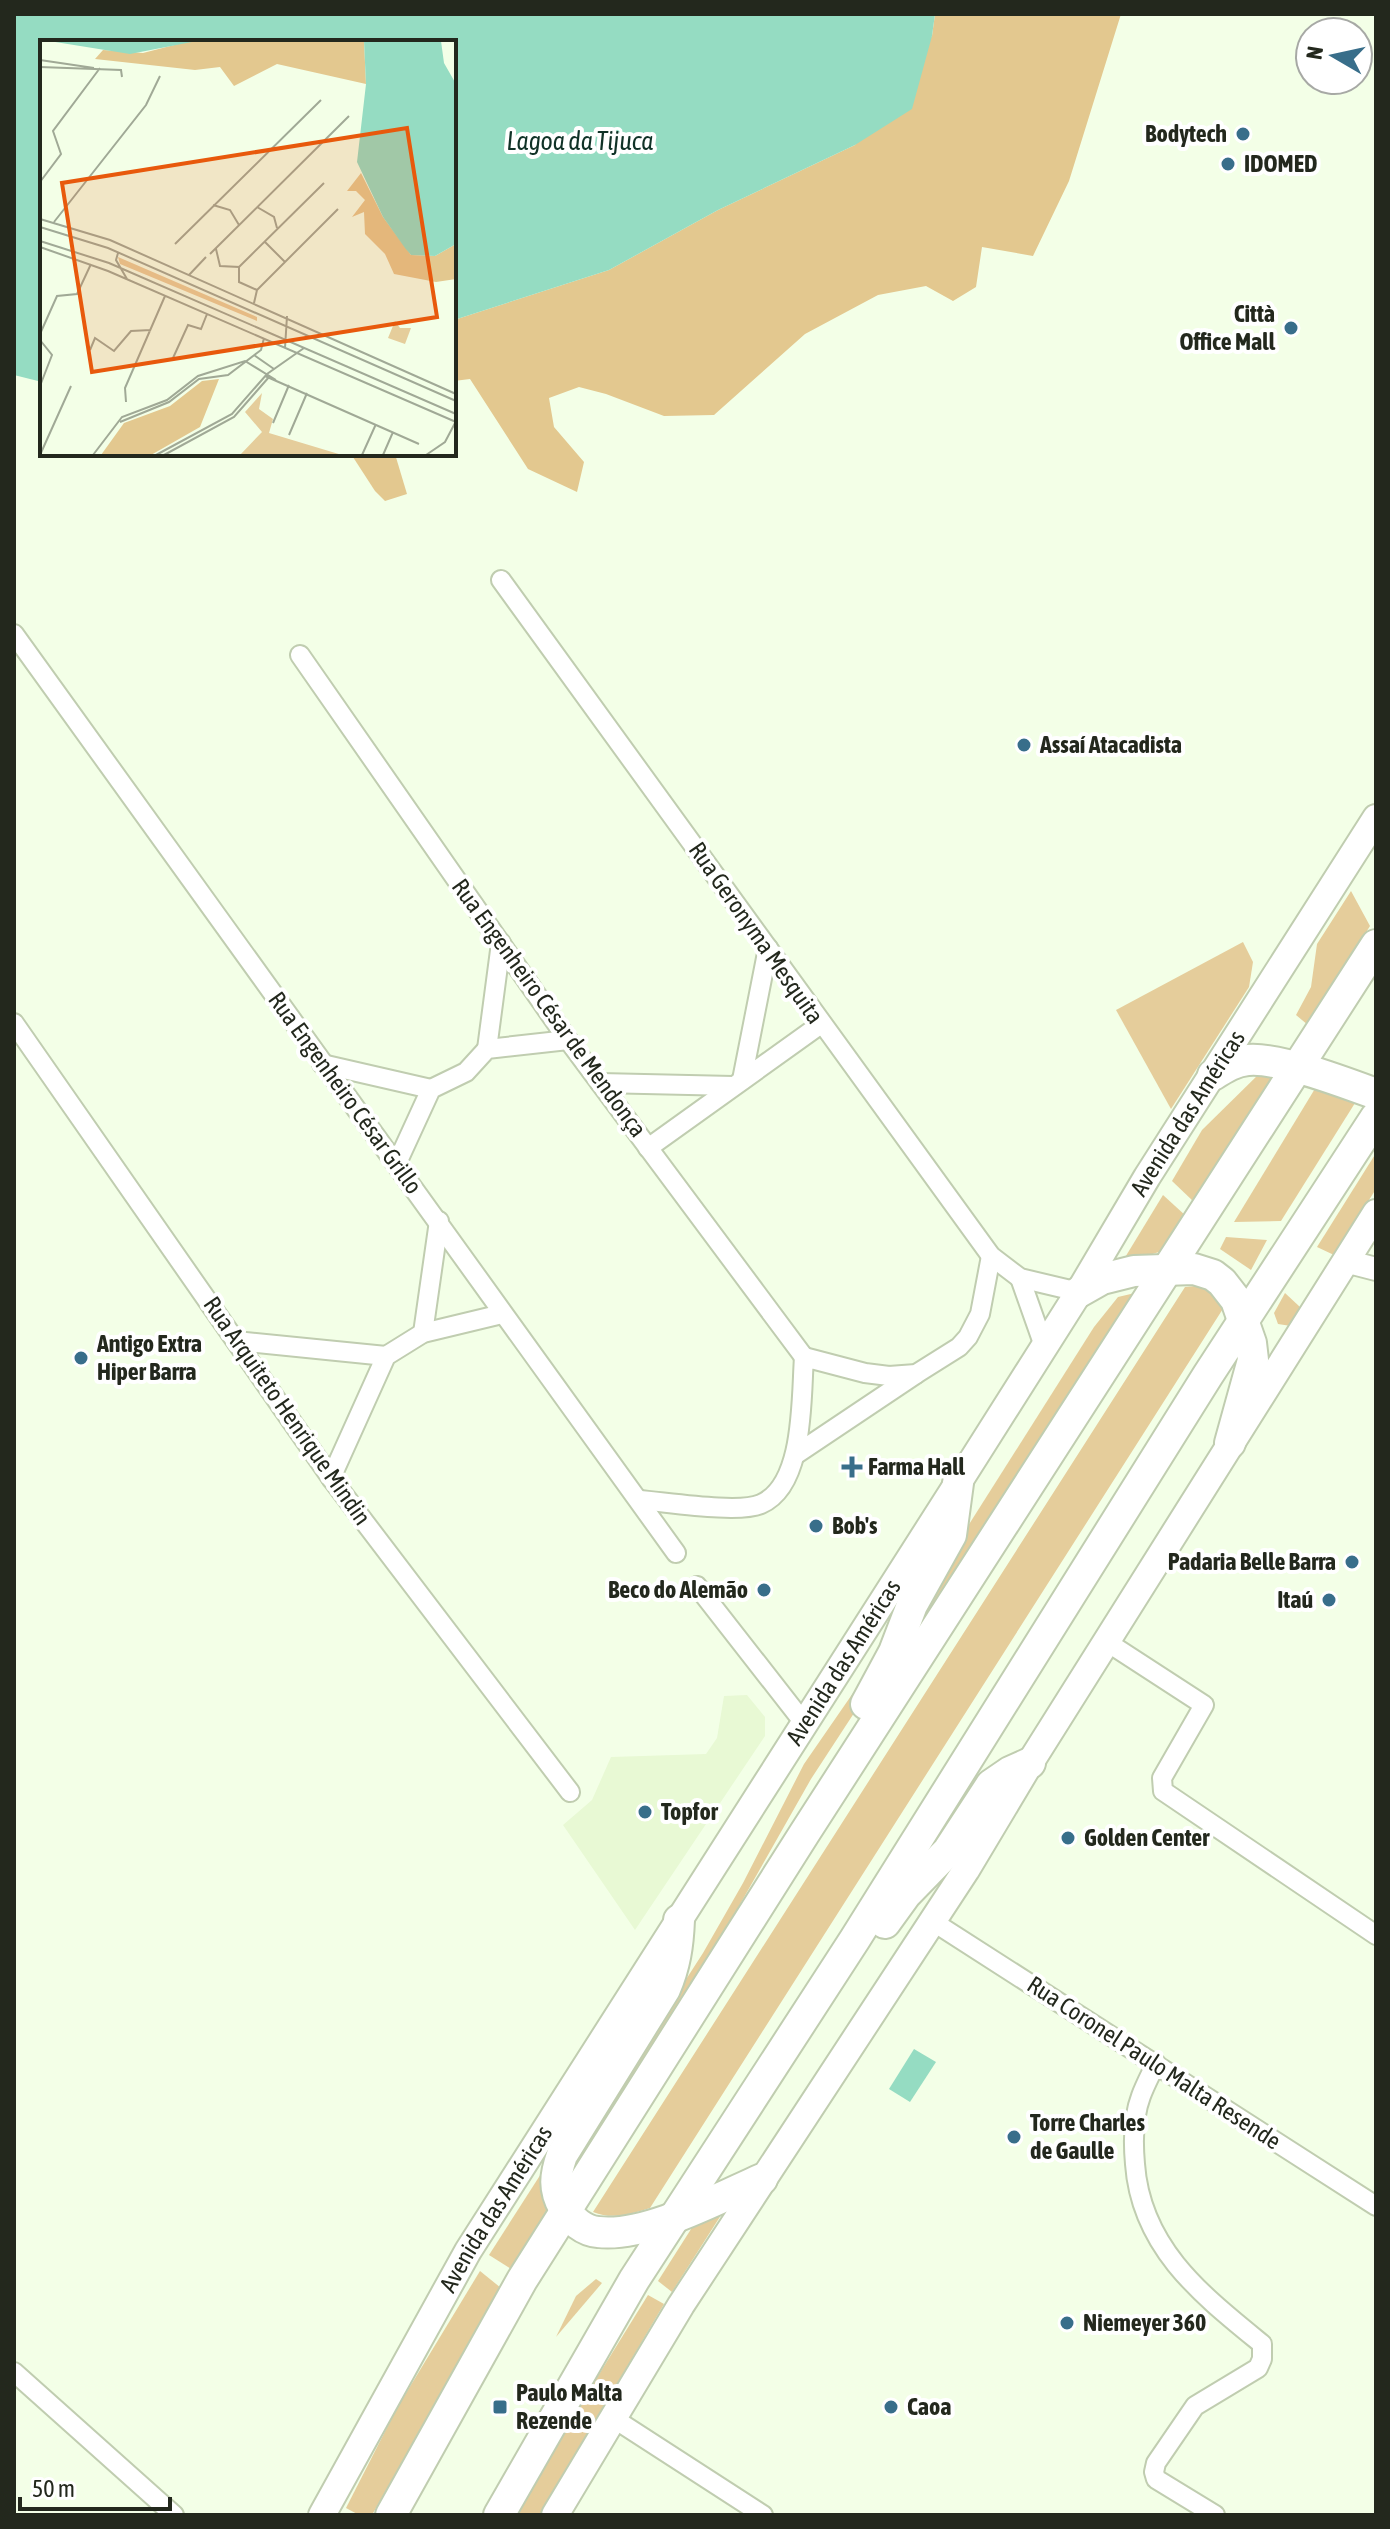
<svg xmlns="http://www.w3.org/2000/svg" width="1390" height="2529" viewBox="0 0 1390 2529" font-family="'Asap Condensed',sans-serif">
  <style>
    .built { fill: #e8f9d4 }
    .green { fill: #e5cd9b }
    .forest { fill: #e3c88f }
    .water { fill: #95dcc2 }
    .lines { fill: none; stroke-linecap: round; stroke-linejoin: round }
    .minor-casing { stroke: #c0cdb0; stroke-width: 22 }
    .tertiary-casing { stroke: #c0cdb0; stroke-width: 26 }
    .secondary-casing { stroke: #c0cdb0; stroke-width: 30 }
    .trunk-casing { stroke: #c0cdb0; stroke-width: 34 }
    .minor { stroke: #fff; stroke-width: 18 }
    .tertiary { stroke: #fff; stroke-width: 22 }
    .secondary { stroke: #fff; stroke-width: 26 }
    .trunk { stroke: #fff; stroke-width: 30 }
    .poi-dot { fill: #386e8a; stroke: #fff; stroke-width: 3 }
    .labels { text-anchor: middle; stroke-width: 8; stroke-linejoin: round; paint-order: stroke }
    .poi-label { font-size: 24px; font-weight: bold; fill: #23281d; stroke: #fff; text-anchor: start }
    .street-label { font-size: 24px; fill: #23281d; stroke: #fff }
    .water-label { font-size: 26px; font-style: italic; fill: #103227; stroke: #fff }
    .inset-road { fill: none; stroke: #a0a996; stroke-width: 2 }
    .view { fill: #e8590c; fill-opacity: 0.15; stroke: #e8590c; stroke-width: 4 }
    .inset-edge { fill: none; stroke: #23281d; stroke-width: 4 }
  </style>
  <rect width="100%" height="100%" fill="#f3ffe7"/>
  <polygon class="built" points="747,1695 765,1717 765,1736 635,1930 563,1825 592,1800 611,1757 706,1754 717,1738 724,1696"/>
  <g class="green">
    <polygon points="1351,891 1370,926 1308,1025 1296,1015 1311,987 1317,944"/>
    <polygon points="1243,942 1253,962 1249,987 1171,1109 1116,1010"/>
    <polygon points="1263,1070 1276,1075 1194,1202 1172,1181 1202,1130"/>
    <polygon points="1316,1087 1355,1103 1281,1221 1234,1222"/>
    <polygon points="1376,1153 1376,1189 1334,1255 1317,1247"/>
    <polygon points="1163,1195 1186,1216 1162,1251 1121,1264"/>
    <polygon points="1226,1237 1267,1240 1251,1270 1220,1249"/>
    <path d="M1195 1286 1210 1291 1226 1304 650 2208C630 2214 613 2220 593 2212L1185 1287Z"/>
    <polygon points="1135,1293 897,1666 935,1578 1094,1327 1118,1297"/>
    <polygon points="1285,1293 1300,1307 1291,1326 1278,1324 1274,1313"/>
    <polygon points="891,1638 873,1684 811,1779 709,1959 574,2174 576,2150 703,1953 743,1883 804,1764"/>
    <polygon points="546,2166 550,2209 511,2269 489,2255"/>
    <polygon points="723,2212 672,2292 658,2281 693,2226"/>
    <polygon points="480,2271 501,2288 372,2515 359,2515 346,2508 397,2408"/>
    <polygon points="596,2279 602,2283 556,2337 576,2296"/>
    <polygon points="648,2295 664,2304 540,2515 518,2515 559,2439"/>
  </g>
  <g class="forest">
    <polygon points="935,14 1121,14 1069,181 1033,256 982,247 976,287 953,301 926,286 878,295 805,334 714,415 664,416 606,394 579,387 549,398 554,427 584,462 577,492 528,469 470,379 454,381 454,320 609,270 718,210 855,145 932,36"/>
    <polygon points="351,454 395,454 407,494 385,501 375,491"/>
  </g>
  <g class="water">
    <polygon points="14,14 935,14 932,36 912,109 855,145 718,210 609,270 454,320 454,42 42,42 42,382 14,375"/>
    <polygon points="914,2049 936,2062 910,2102 889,2089"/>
  </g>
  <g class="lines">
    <g class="minor-casing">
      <g id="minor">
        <polyline points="501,580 991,1256 1020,1278 1079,1292"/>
        <polyline points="14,634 676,1553"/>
        <polyline points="300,655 568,1040 804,1357"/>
        <polyline points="14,1023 331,1478 570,1792"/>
        <polyline points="487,1049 501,943"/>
        <polyline points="322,1064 431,1089"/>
        <polyline points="742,1080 768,948"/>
        <polyline points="600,1083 733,1086"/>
        <polyline points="648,1148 821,1024"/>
        <polyline points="397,1163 431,1089 466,1072 487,1049 568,1040"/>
        <polyline points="1020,1278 1044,1346"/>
        <polyline points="423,1333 439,1221"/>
        <polyline points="236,1341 386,1356"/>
        <polyline points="795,1455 916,1374"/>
        <polyline points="331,1478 386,1356 423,1333 502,1314"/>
        <path d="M639 1500C666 1502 739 1514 761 1504 805 1485 801 1397 804 1357L865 1373 889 1376 916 1374 959 1347 968 1337 980 1314 991 1256"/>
        <polyline points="697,1586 804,1723"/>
        <polyline points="1107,1642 1204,1705 1162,1778 1163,1791 1376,1935"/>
        <polyline points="932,1921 1376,2206"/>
        <path d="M1156 2063C1151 2074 1145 2085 1141 2096 1133 2117 1133 2142 1135 2164 1141 2248 1202 2295 1262 2344V2359L1258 2368 1195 2406 1156 2463 1154 2472 1156 2479 1215 2515"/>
        <polyline points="14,2372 174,2515"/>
        <polyline points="613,2418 763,2515"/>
      </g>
    </g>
    <g class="tertiary-casing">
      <polyline id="tertiary" points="1345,1261 1376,1269"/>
    </g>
    <g class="secondary-casing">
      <g id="secondary">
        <path id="s1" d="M322 2515 468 2251 958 1483 1079 1292 1147 1177 1376 818"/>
        <polyline points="555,2515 681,2305 966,1870 1030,1763 1376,1213"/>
      </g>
    </g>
    <g class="trunk-casing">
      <g id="trunk">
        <path d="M1213 1075C1224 1068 1235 1061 1248 1060 1278 1057 1346 1083 1376 1094"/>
        <polyline points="1079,1292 1102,1279 1134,1271 1194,1269 1213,1275 1222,1282 1236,1300 1251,1343 1253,1360 1230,1443"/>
        <polyline points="866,1704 894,1652 912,1605 951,1535 958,1483"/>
        <path d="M679 1920C678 1945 675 1966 665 1989L562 2155C555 2175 553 2189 564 2208 571 2220 584 2231 598 2232 645 2238 719 2198 762 2179"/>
        <polyline points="885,1923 906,1894 948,1851 991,1785 1010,1772 1030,1763"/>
        <polyline points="391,2515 522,2280 804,1834 1376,945"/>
        <polyline points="499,2515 634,2280 855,1939 1208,1375 1376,1117"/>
      </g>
    </g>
    <use href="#minor" class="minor"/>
    <use href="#tertiary" class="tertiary"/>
    <use href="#secondary" class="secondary"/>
    <use href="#trunk" class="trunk"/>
  </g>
  <g class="poi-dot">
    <circle cx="1243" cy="134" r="8"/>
    <circle cx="1228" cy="164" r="8"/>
    <circle cx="1291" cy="328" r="8"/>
    <circle cx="1024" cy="745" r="8"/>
    <circle cx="81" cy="1358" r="8"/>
    <path d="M848 1455h8v8h8v8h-8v8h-8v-8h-8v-8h8z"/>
    <circle cx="816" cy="1526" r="8"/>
    <circle cx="1352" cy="1562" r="8"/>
    <circle cx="764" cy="1590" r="8"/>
    <circle cx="1329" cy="1600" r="8"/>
    <circle cx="645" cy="1812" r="8"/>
    <circle cx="1068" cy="1838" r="8"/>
    <circle cx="1014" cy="2137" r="8"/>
    <circle cx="1067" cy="2323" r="8"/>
    <rect x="492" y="2399" width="16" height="16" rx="4"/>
    <circle cx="891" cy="2407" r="8"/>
  </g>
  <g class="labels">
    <g class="poi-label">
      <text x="1227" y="142" text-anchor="end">Bodytech</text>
      <text x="1244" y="172">IDOMED</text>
      <text x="1275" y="322" text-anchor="end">Città<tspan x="1275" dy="28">Office Mall</tspan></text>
      <text x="1040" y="753">Assaí Atacadista</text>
      <text x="97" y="1352">Antigo Extra<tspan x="97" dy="28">Hiper Barra</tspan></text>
      <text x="868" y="1475">Farma Hall</text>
      <text x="832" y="1534">Bob's</text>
      <text x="1336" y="1570" text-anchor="end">Padaria Belle Barra</text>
      <text x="748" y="1598" text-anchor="end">Beco do Alemão</text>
      <text x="1313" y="1608" text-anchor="end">Itaú</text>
      <text x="661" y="1820">Topfor</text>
      <text x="1084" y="1846">Golden Center</text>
      <text x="1030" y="2131">Torre Charles<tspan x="1030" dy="28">de Gaulle</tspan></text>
      <text x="1083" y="2331">Niemeyer 360</text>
      <text x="516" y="2401">Paulo Malta<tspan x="516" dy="28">Rezende</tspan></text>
      <text x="907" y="2415">Caoa</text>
    </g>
    <g class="street-label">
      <text transform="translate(756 933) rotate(55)" y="8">Rua Geronyma Mesquita</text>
      <text transform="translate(549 1008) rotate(54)" y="8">Rua Engenheiro César de Mendonça</text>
      <text transform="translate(345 1093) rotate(54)" y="8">Rua Engenheiro César Grillo</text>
      <text dy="8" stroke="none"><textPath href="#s1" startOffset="1648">Avenida das Américas</textPath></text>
      <text transform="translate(287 1411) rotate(55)" y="8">Rua Arquiteto Henrique Mindin</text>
      <text dy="8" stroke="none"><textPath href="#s1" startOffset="1000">Avenida das Américas</textPath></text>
      <text transform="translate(1154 2063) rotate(33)" y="8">Rua Coronel Paulo Malta Resende</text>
      <text dy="8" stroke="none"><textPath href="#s1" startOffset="352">Avenida das Américas</textPath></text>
    </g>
    <g class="water-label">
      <text x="580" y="150">Lagoa da Tijuca</text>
    </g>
  </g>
  <g transform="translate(40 40)">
    <rect width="416" height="416" fill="#f3ffe7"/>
    <path d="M78 217 217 277V281L80 224ZM355 281 360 288H371L365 304 348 298ZM222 353 219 369 233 379 229 393 302 415H200L222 392 205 372Z" fill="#e5cd9b"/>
    <path d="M324 1 326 44 237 24 194 46 180 27 155 30 55 19 63 10 103 13 146 2ZM321 133 343 177 371 215 395 216 416 204V239L396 242 354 234 345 214 325 194 324 172 312 177 325 160 316 151H307ZM179 339 160 387 111 415H61L84 383 130 366 162 341Z" fill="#e3c88f"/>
    <path d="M9 1H157L90 14ZM324 1H401L404 23 416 44V204L395 216 371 215 365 208 343 177 317 122 326 44Z" fill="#95dcc2"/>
    <path class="inset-road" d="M0 20 54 28M0 27 81 30 82 37M0 142 21 114 13 91 60 28M173 165 190 170 199 185M217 167 234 177 237 188M0 179 70 200 416 354M14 182 106 65 120 36M0 187 68 208 416 361M0 201 69 223 416 374M224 201 245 222M135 204 281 60M0 207 68 231 416 382M176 209 180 226 199 227V242L217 250M78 213 76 220 87 239M170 214 309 76M199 227 284 143M149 235 166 217M214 263 217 250 298 169M0 294 17 256 37 254 51 224M0 300 12 315 0 346M245 308 247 276M50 310 55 298 74 311 91 291 111 290M214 315 234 329M133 318 148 285 161 289 167 274M225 336 379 404M86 362 85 348 125 256M80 382 129 362 159 339 188 335 221 310 224 298M233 383 249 345M249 395 267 353M0 415 31 346M53 415 82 377 127 360 158 336 205 321 236 340M116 415 192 374 227 334 264 308M124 415 194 377 229 337M322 415 336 384M343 415 353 392M386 415 405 402 415 383"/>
    <path class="view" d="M367 88 397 277 52 332 22 143Z"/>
    <rect width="416" height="416" class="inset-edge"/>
  </g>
  <rect width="1390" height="2529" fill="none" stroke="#23281d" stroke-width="32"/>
  <g transform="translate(1334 56) rotate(279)"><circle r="38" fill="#ffffff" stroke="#a7a9a5" stroke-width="2"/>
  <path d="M0-6L14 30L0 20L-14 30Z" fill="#386e8a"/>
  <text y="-12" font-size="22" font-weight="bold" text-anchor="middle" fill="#23281d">N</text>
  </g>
  <path d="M20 2497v12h150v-12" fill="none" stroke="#23281d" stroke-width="4"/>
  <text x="32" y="2497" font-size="24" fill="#23281d" stroke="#ffffff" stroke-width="6" paint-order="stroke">50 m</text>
</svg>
